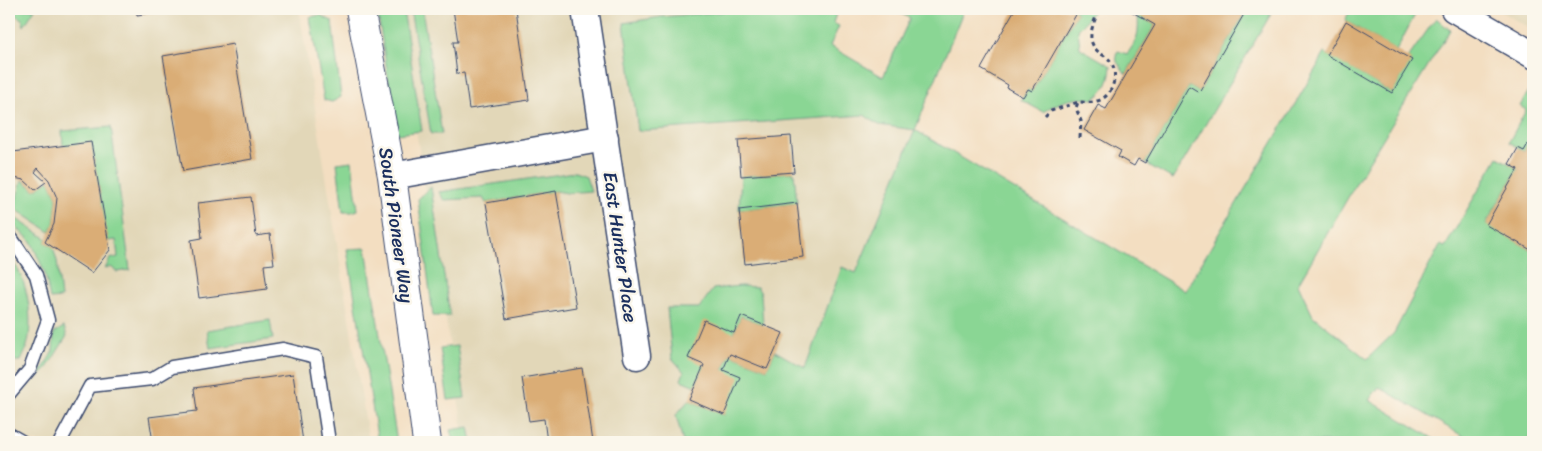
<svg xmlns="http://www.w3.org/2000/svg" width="1542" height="451" viewBox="0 0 1542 451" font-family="Sriracha,sans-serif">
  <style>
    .built { fill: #e2d7b8 }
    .green { fill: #8ad694; stroke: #528279 }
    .building { fill: #daad76 }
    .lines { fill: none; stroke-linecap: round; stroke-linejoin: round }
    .lane-casing { stroke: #3b496d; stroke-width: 15 }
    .street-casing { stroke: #3b496d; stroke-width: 29 }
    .primary-casing { stroke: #3b496d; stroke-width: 30 }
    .path { stroke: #3b496d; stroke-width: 3; stroke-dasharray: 4 4; stroke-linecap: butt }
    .lane { stroke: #fff; stroke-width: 12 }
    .street { stroke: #fff; stroke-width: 26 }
    .primary { stroke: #fff; stroke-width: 28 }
    .labels { text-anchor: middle; stroke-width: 5; stroke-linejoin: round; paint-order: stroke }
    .street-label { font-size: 19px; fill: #1b2f5e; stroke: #fbf7ec }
  </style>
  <rect width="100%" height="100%" fill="#fbf7ec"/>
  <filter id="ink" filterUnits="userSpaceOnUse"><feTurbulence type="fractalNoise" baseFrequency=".02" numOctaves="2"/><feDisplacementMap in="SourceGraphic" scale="10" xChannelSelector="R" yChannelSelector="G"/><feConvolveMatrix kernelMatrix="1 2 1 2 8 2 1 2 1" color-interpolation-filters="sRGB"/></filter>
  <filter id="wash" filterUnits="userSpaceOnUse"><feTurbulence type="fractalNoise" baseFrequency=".0096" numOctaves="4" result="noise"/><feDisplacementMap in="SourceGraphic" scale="20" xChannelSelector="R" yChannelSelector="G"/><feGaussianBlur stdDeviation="1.12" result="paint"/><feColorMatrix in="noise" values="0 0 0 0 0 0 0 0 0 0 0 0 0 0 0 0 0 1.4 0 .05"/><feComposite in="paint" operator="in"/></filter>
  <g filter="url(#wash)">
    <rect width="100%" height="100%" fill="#f3dec1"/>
    <g class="built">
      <polygon points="9,9 299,9 369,442 9,442"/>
      <polygon points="397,9 765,9 879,125 915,130 1439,442 465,442"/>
      <polygon points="1496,9 1533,9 1533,30"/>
    </g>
    <g class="green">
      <polygon points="9,9 35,9 24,26 22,19 10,12"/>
      <polygon points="377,9 403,9 422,131 397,134"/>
      <polygon points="410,9 422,9 442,134 431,134"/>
      <polygon points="753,9 833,9 837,11 833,23 839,26 830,46 883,77 910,18 891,9 964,9 915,130 1185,291 1325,53 1392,93 1411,60 1408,58 1436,18 1450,30 1368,163 1298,284 1313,316 1367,359 1394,333 1440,245 1445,247 1498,157 1518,169 1486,224 1533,251 1533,434 1531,433 1526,442 1473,442 1379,387 1369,400 1439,442 683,442 676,415 689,400 724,415 723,370 730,354 767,369 775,351 805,368 842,267 856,273 915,130 879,125 864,115 638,131 624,23 661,17"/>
      <path d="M1071 9H1094L1089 17 1078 30 1080 48 1111 66C1110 81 1106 90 1094 99 1073 97 1062 100 1043 112L1021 100 1028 89 1032 91 1077 13Z"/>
      <polygon points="1247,9 1263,9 1271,14 1173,179 1145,163 1189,86 1199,92"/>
      <polygon points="1351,9 1418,9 1396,51 1346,21 1345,20"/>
      <polygon points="320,15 332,21 341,97 332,102 324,100 310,17"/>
      <path d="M1138 15 1155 25 1126 74 1117 62 1116 54 1118 51 1127 54C1138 40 1139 33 1138 15Z"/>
      <polygon points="1533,84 1533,135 1524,151 1509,142 1526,110 1520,106"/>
      <polygon points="111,127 130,270 117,272 111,267 105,269 110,259 118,257 116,240 108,241 91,143 63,146 62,131"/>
      <polygon points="352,161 358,210 352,212 343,212 337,163"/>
      <polygon points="575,172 586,176 591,191 567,193 556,191 486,203 483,198 444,200 439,192"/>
      <polygon points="794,172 797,203 739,210 741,176"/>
      <polygon points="22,180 35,190 49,180 57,198 54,224 50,232 14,208"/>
      <polygon points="431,187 450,316 433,316 418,199"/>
      <polygon points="12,216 47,239 45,242 53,247 57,261 61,298 50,299 45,273 31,241 11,222"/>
      <polygon points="366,248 397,442 378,442 347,249"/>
      <path d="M9 258C28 275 34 322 27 346 26 351 23 356 21 361H9Z"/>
      <polygon points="740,286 757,287 761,293 763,325 741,316 734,333 704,365 695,386 681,380 684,372 672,358 667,308 699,308 713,289"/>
      <polygon points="270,320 273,339 210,348 207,330"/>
      <polygon points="64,327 67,336 45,371 39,376 53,351 54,333"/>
      <polygon points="457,346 465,398 448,400 440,348"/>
      <polygon points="469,427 472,442 454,442 451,430"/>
    </g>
    <g id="blocks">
      <g class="building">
        <polygon points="136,9 171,9 171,10 137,15"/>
        <polygon points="453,9 516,9 529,100 469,109 464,73 457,74 453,42 458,42"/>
        <polygon points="1015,9 1072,9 1077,13 1032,91 1028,89 1023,97 1007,88 1008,85 981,69"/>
        <polygon points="1127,9 1247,9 1199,92 1189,86 1145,163 1138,159 1134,166 1118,157 1121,151 1084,130 1098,105 1106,109 1155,25"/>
        <polygon points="1346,21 1412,60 1392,93 1327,55"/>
        <polygon points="233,44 252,159 183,171 163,56"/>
        <polygon points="1533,135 1533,251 1486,225 1518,169 1509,164 1518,148 1524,151"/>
        <polygon points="791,136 794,172 741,176 738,140"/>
        <polygon points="91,142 110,250 92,273 45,242 54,224 57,198 49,180 38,168 35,172 46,182 35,190 24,180 9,177 9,157 13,152"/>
        <polygon points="556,191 576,307 506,319 486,203"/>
        <polygon points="251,197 256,236 270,234 274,264 264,265 267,289 199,298 191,240 202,238 198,203"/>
        <polygon points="797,203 803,257 745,264 739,210"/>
        <polygon points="741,316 783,333 767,369 730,354 723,370 740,377 724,415 689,400 704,365 688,358 704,320 734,333"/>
        <polygon points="582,368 593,442 547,442 544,419 529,421 522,378"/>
        <polygon points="293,374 303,442 153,442 149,417 197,411 194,388"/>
      </g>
    </g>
  </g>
  <g filter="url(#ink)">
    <use href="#blocks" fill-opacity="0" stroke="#3b496d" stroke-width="1"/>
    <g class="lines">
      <g class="lane-casing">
        <g id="lane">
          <polyline points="9,394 30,369 48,320 36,275 12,239"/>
          <polyline points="9,434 23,442"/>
          <polyline points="60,442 90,386 152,379 172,367 283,349 316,357 329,442"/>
        </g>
      </g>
      <g class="street-casing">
        <g id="street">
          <polyline points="585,9 637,356"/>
          <polyline points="1454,9 1533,55"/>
          <polyline points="392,176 605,138"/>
        </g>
      </g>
      <g class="primary-casing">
        <polyline id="primary" points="360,9 392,176 427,442"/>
      </g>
      <g class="path">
        <polyline points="1045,117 1051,111 1078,102"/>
        <path d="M1080 138 1081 121 1076 108 1078 102C1084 102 1091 103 1097 101 1113 97 1119 74 1111 62 1107 55 1097 55 1092 43 1088 33 1096 18 1099 9"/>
      </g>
      <use href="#lane" class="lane"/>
      <use href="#street" class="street"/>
      <use href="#primary" class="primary"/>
    </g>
  </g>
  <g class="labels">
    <g class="street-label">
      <text transform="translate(397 225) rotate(82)" y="7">South Pioneer Way</text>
      <text transform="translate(621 247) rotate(82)" y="7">East Hunter Place</text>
    </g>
  </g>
  <rect width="1542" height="451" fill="none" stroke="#fbf7ec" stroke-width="30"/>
</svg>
